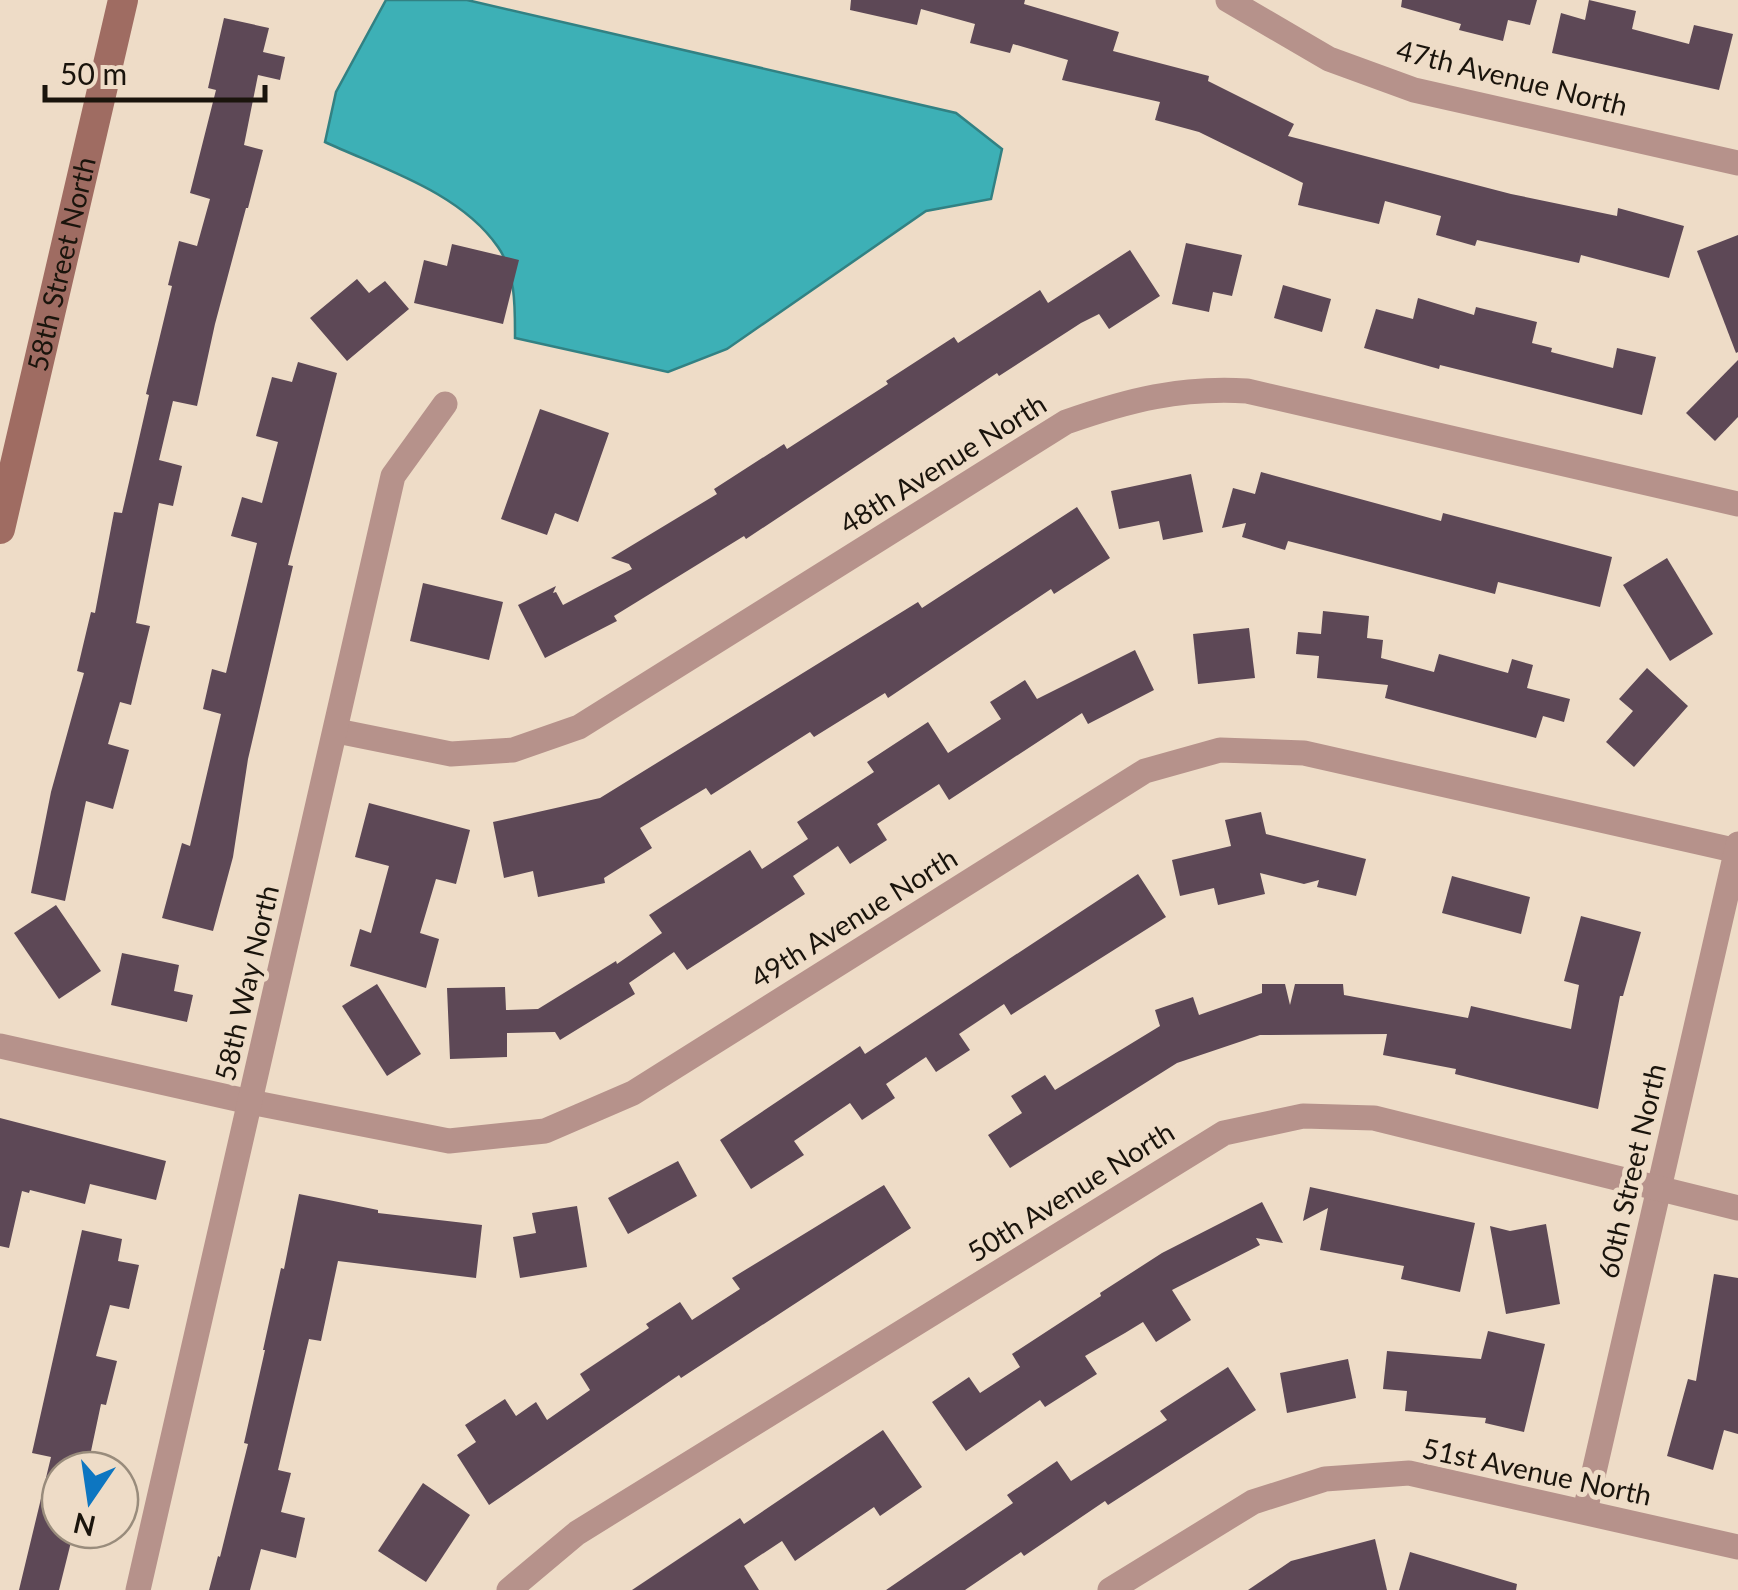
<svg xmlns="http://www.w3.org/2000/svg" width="1738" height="1590" viewBox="0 0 1738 1590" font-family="Lato,sans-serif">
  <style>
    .water { fill: #3db0b6; stroke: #328183; stroke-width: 2.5 }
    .building { fill: #5d4856 }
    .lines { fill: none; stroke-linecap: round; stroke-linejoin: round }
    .street { stroke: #b6928b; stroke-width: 25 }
    .secondary { stroke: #9f6c62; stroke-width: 30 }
    .labels { text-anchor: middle; stroke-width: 10; stroke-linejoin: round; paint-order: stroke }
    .street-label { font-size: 28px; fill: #1a140c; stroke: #eedcc7 }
  </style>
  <rect width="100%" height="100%" fill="#eedcc7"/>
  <path class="water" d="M386 0H467L956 113 1002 149 991 199 926 211 727 349 668 372 515 338C515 308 516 273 498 247 460 192 383 169 325 142L336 92Z"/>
  <g class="building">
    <polygon points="851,0 1025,0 1024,4 1119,32 1113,51 1209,76 1208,81 1294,124 1288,136 1511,194 1617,216 1618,208 1684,226 1669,278 1581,255 1579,263 1477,240 1475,246 1436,235 1441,216 1385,201 1379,224 1298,205 1303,183 1199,132 1155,120 1160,102 1062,80 1068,60 1013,44 1010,53 970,43 975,24 921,9 917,25 850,10"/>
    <polygon points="1402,0 1537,0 1530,25 1508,20 1503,41 1459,30 1461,24 1401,7"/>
    <polygon points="1589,0 1636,11 1632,29 1689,44 1694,25 1733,34 1719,90 1552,53 1561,13 1585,20"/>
    <polygon points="224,18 269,28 263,52 285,57 280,80 258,75 244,145 263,150 248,208 246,208 215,324 197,406 173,401 159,460 182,466 173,506 159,503 136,623 150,626 131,705 120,702 108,744 129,750 113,809 86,801 65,901 31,893 51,792 84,673 77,671 91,612 95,613 114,512 122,513 149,395 146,394 172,286 168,285 179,241 197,246 210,199 190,193 216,90 208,88"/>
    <polygon points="1738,235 1738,352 1736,353 1697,251"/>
    <polygon points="1186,243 1242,255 1232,296 1213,292 1209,312 1172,304"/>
    <polygon points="452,244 519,260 503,324 414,303 424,260 447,266"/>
    <polygon points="1130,250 1160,296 1109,329 1099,314 1081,323 999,376 997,373 746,539 744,536 614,616 617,621 545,658 518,605 556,586 553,593 556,592 563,605 632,569 629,564 611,558 717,494 714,489 784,444 787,449 888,384 886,381 954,337 958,343 1040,290 1048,303"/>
    <polygon points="357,279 369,293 385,281 409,309 347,361 310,318"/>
    <polygon points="1283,285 1331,299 1322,332 1274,318"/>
    <polygon points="1418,298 1474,315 1476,307 1537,322 1532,343 1552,348 1551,352 1613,368 1617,348 1656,357 1642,415 1440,365 1439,369 1364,348 1376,309 1413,319"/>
    <polygon points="1738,360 1738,417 1715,441 1686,413"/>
    <polygon points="298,362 337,373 288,565 293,566 248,759 233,857 213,931 162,918 182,843 190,846 221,714 203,709 212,669 226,673 257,543 231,536 242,497 262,503 278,442 256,436 272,377 292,382"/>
    <polygon points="540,409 609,433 578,522 555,513 547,535 501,519"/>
    <polygon points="1261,472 1441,521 1443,513 1612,557 1600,607 1498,582 1495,594 1288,541 1285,550 1242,537 1246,523 1222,528 1233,488 1255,494"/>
    <polygon points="1191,474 1203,532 1163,540 1159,521 1119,529 1111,491"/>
    <polygon points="1077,507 1110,558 1054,594 1051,589 888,698 885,693 814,737 810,732 711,795 706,788 640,828 652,848 604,878 605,883 538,897 533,871 504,878 493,822 600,798 918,602 922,608"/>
    <polygon points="1667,558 1713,634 1670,661 1623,585"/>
    <polygon points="423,583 503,602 489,660 410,641"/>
    <polygon points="1323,611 1369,616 1367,638 1383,640 1381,658 1434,672 1439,654 1508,673 1512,659 1533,665 1527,688 1570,699 1564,722 1543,716 1536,738 1385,698 1388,685 1317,678 1319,656 1296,654 1298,632 1321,634"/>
    <polygon points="1249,628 1255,678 1198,684 1193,634"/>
    <polygon points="1135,650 1154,690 1088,724 1082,713 949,800 939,784 877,824 887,840 850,864 838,846 793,876 805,894 687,970 674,952 629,983 635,994 560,1040 555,1032 507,1033 507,1057 450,1059 447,988 505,987 506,1010 538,1009 616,961 617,964 662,933 649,915 750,850 762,869 808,839 797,822 874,772 867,762 928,722 948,753 1001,719 990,702 1025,680 1037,699"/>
    <polygon points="1647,668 1688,706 1634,767 1606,742 1633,711 1619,699"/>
    <polygon points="369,803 470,830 456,884 436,879 420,933 439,939 426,988 350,966 360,929 371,933 389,866 355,857"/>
    <polygon points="1261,812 1266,834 1366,859 1356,896 1317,887 1319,880 1304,884 1260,873 1265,894 1218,905 1214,888 1180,896 1172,860 1231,846 1225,820"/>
    <polygon points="1138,874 1166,917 1011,1015 1004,1004 959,1034 970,1050 936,1072 926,1057 886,1084 895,1098 862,1120 850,1103 794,1141 804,1155 751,1189 720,1140 860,1046 865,1054"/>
    <polygon points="1452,876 1530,897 1521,934 1442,913"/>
    <polygon points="56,905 101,971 59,999 14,933"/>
    <polygon points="1581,916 1641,932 1623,996 1620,996 1598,1109 1455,1074 1456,1069 1383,1055 1387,1034 1260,1035 1177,1063 1010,1168 988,1135 1022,1113 1011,1096 1045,1075 1055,1090 1160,1026 1155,1010 1193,997 1199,1015 1262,993 1262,984 1285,984 1290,1005 1295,984 1343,984 1344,995 1468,1018 1471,1006 1571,1029 1579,985 1564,981"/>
    <polygon points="122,953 179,965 174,991 193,995 187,1022 111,1005"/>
    <polygon points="377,984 421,1054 387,1076 342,1006"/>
    <polygon points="0,1118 166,1161 156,1200 90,1184 85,1204 30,1190 29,1193 22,1191 9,1248 0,1246"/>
    <polygon points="678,1161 697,1196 628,1234 608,1198"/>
    <polygon points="884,1185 911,1228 681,1378 679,1375 489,1505 457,1455 476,1442 465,1425 505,1399 516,1416 536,1402 547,1420 590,1390 580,1374 649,1328 646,1324 680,1302 692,1320 740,1289 732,1278"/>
    <polygon points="1310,1187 1475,1223 1460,1292 1401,1279 1404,1266 1320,1250 1328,1208 1303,1221"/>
    <polygon points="299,1194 378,1210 378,1213 482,1225 476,1278 338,1261 321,1341 309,1339 278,1470 291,1473 281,1512 305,1518 296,1558 261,1549 250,1590 209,1590 218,1556 220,1557 248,1444 244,1443 265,1350 263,1350 281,1268 284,1269"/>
    <polygon points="1262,1202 1283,1243 1256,1238 1260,1245 1172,1290 1191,1320 1156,1342 1143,1322 1125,1333 1085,1356 1097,1374 1045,1407 1040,1400 966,1451 932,1402 969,1377 980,1393 1020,1367 1012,1354 1101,1296 1100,1293 1162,1253"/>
    <polygon points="577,1206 587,1267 520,1278 513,1237 536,1233 532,1213"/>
    <polygon points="1546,1224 1560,1304 1506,1314 1490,1226 1510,1231"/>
    <polygon points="82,1230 122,1239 118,1261 139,1265 129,1309 110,1305 96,1356 117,1361 106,1405 101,1404 87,1470 60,1470 60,1530 74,1530 59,1590 19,1590 51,1457 32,1453"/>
    <polygon points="1714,1274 1738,1278 1738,1434 1724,1430 1713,1470 1667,1456 1688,1379 1696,1381"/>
    <polygon points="1488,1331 1545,1344 1524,1432 1485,1423 1486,1418 1405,1411 1407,1391 1383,1389 1387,1351 1481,1359"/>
    <polygon points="1348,1359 1356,1398 1287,1413 1280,1373"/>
    <polygon points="1228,1367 1256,1410 1108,1505 1105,1501 1024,1556 1021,1552 965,1590 886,1590 1013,1503 1007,1495 1057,1461 1071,1481 1167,1420 1160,1411"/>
    <polygon points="883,1430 922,1487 880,1516 874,1507 795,1561 782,1541 744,1566 759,1590 632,1590 740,1518 744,1524"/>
    <polygon points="423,1483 470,1515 426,1582 378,1551"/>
    <polygon points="1375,1539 1387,1590 1248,1590 1291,1561"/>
    <polygon points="1410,1552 1517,1584 1516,1590 1399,1590"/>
  </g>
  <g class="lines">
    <g class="street">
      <polyline points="1228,0 1329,59 1414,90 1738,163"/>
      <path d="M337 731 451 754 513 750 579 727 1066 422C1129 400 1180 387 1247 391L1738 504"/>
      <polyline points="0,1046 250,1102 449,1141 545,1131 633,1093 1145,771 1220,750 1304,753 1738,851"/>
      <polyline points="1585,1511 1738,844"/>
      <polyline points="138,1590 393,476 445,404"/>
      <polyline points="509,1590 577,1533 1224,1133 1303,1116 1374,1118 1738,1208"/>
      <polyline points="1110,1590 1253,1502 1325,1479 1409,1473 1738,1547"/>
    </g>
    <path class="secondary" id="s1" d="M0 529 123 0"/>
  </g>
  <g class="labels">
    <g class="street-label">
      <text transform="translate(1512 78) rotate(14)" y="10">47th Avenue North</text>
      <text dy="10" stroke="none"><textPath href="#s1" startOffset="272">58th Street North</textPath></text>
      <text transform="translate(943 464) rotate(-32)" y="10">48th Avenue North</text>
      <text transform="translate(854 918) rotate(-32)" y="10">49th Avenue North</text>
      <text transform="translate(247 983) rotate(-77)" y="10">58th Way North</text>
      <text transform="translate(1632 1171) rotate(-77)" y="10">60th Street North</text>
      <text transform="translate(1071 1192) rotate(-32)" y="10">50th Avenue North</text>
      <text transform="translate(1537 1472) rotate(12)" y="10">51st Avenue North</text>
    </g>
  </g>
  <g transform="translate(90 1500) rotate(193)"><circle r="48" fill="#eedcc7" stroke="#998c7c" stroke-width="2.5"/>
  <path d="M0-8L18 38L0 25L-18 38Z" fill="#0d76c1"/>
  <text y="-15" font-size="28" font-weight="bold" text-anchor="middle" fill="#1a140c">N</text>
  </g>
  <path d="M45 85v15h220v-15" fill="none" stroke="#1a140c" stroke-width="5"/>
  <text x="60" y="85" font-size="30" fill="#1a140c" stroke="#eedcc7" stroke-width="8" paint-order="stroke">50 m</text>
</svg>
